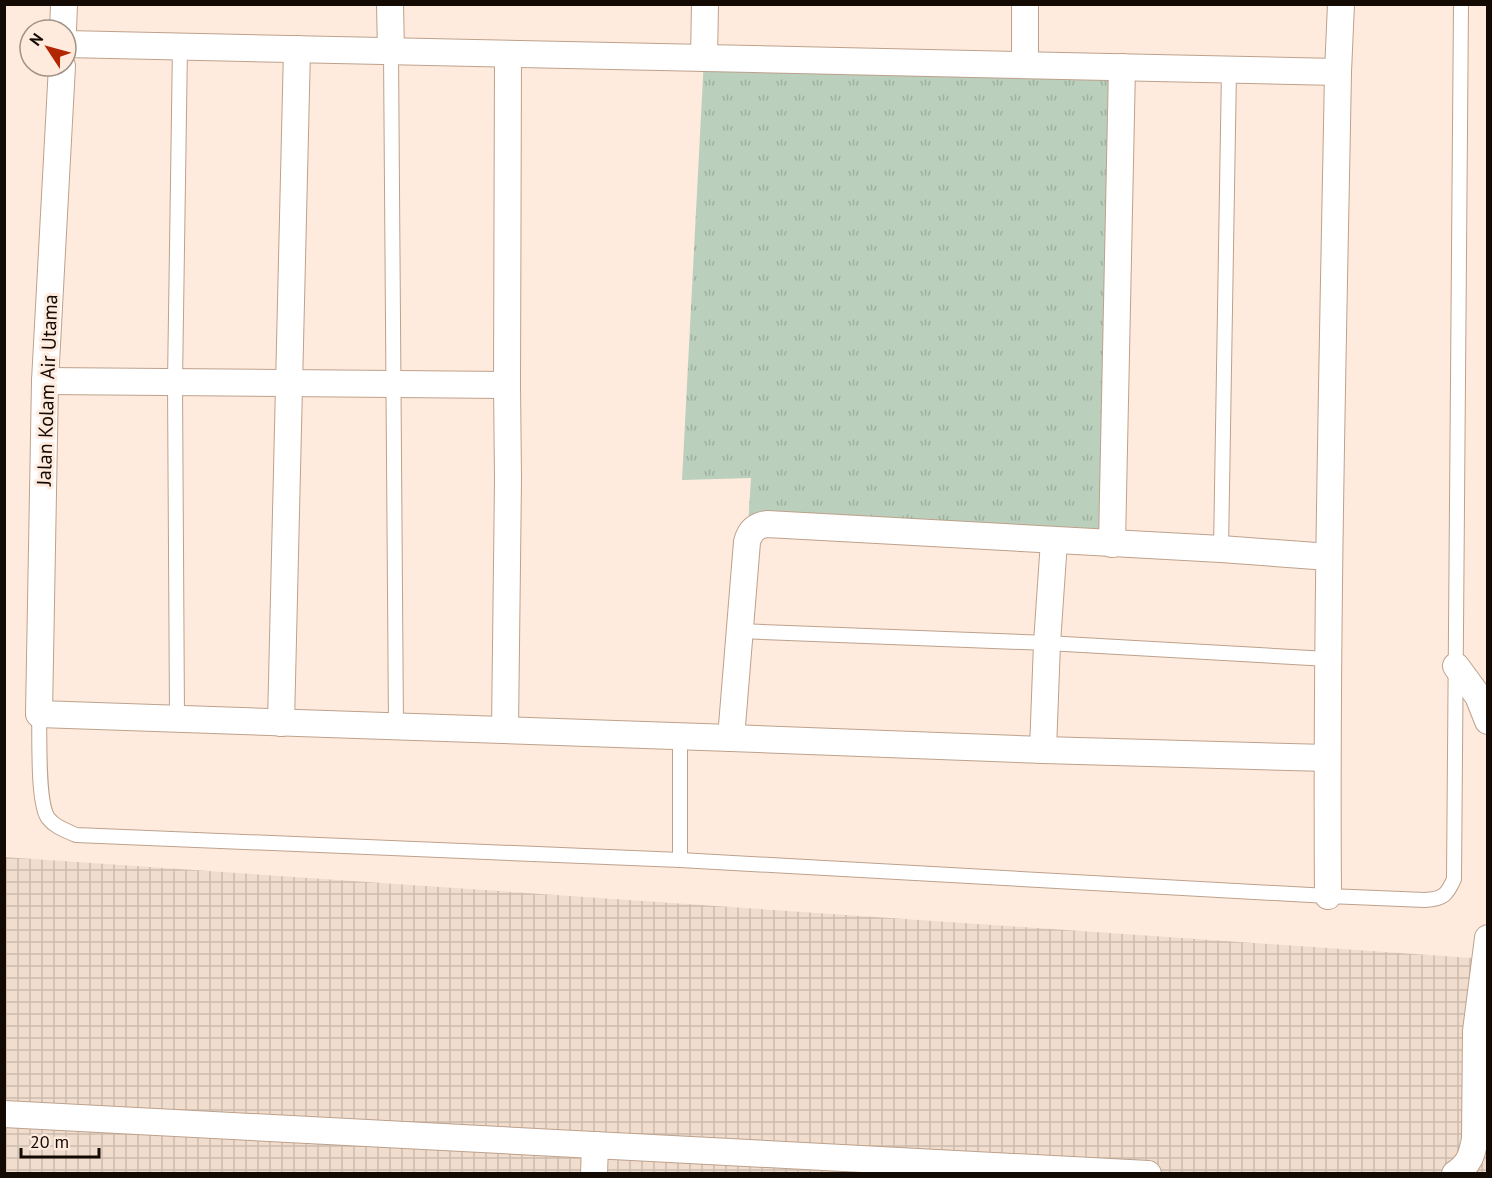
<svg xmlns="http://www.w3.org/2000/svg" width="1492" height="1178" viewBox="0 0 1492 1178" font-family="'PT Sans',sans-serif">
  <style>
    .industrial { fill: url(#industrial-grid) }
    .grass { fill: url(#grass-tufts) }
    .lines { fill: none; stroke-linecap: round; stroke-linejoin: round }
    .lane-casing { stroke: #bea18c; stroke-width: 16 }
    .street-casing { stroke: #bea18c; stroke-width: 28 }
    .lane { stroke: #fff; stroke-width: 14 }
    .street { stroke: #fff; stroke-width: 26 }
    .labels { text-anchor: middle; stroke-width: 6; stroke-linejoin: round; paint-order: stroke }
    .street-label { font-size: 20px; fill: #140a04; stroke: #feebde }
  </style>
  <defs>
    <pattern id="industrial-grid" width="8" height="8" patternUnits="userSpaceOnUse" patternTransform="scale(1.5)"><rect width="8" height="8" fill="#f0ddcd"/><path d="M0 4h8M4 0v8" fill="none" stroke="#cdbcae"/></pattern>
    <pattern id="grass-tufts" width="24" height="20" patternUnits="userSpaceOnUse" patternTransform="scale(1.5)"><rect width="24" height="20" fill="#bacfbc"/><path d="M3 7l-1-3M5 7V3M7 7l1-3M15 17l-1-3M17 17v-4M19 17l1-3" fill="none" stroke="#9fb0a0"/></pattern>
  </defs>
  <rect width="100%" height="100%" fill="#feebde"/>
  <polygon class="industrial" points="4,857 1487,959 1487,1173 5,1173"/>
  <polygon class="grass" points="704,58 1122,67 1112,544 767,524 747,542 751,478 682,480"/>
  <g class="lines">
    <g class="lane-casing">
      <g id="lane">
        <polyline points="391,52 396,727"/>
        <polyline points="1221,549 1229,69"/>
        <polyline points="739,631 1047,643 1328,659"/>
        <path d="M39 714C40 736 37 802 48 818 55 827 65 830 76 835L680 860 1328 896 1425 900C1443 899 1447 895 1454 879L1461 4"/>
        <polyline points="177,719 175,382 180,46"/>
        <polyline points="680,860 680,736"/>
      </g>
    </g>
    <g class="street-casing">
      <g id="street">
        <polyline points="390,4 391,52"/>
        <polyline points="1025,4 1025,65"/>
        <polyline points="63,30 64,4"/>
        <polyline points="66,44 1338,72"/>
        <polyline points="704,58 705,4"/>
        <polyline points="62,66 45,381 39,714 731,738 1043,750 1327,758"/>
        <polyline points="45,381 507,385"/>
        <polyline points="1112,544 1122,67"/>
        <polyline points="1456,666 1478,696 1488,721"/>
        <polyline points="281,723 297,49"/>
        <polyline points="505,730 508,479 507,385 508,54"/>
        <path d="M731 738 747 542C750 531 755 526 767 524L1221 549 1329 557"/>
        <polyline points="1043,750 1047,643 1054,541"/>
        <path d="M1328 896C1326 621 1333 346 1338 72L1341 4"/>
        <polyline points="4,1114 1148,1174"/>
        <polyline points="594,1174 595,1145"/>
        <path d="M1455 1174C1470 1164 1472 1154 1475 1139L1476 1031 1488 938"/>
      </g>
    </g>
    <use href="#lane" class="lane"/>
    <use href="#street" class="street"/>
  </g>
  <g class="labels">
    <g class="street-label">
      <text transform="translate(47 390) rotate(-88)" y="7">Jalan Kolam Air Utama</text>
    </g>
  </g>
  <rect width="1492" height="1178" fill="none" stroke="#140a04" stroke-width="12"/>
  <g transform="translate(48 48) rotate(306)"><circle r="28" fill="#feebde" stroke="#a09187" stroke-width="1.5"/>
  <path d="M0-4.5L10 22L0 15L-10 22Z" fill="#b22601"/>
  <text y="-9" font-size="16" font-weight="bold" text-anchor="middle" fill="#140a04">N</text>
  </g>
  <path d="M21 1148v9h78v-9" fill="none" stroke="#140a04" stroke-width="3"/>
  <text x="30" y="1148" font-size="18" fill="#140a04" stroke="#feebde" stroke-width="4.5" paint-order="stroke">20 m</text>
</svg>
